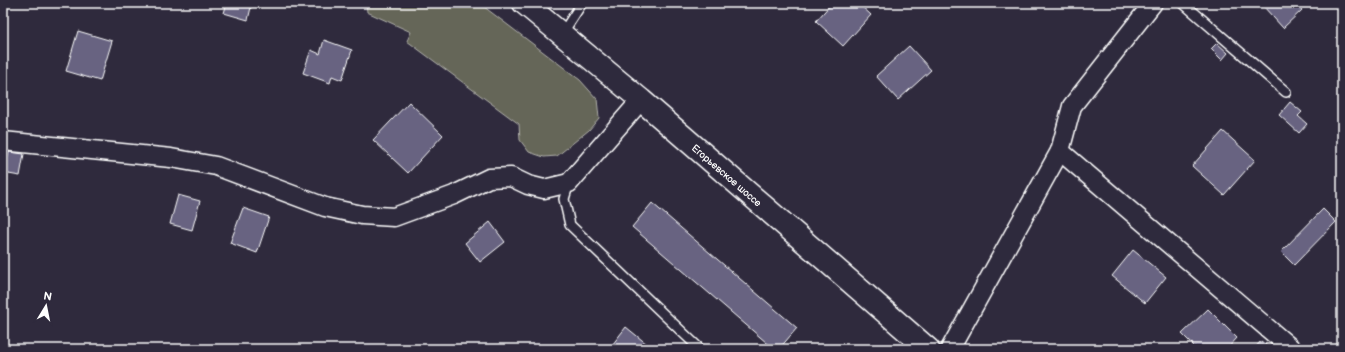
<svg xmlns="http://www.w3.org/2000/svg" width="1345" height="352" viewBox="0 0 1345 352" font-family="'Balsamiq Sans',sans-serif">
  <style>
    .green { fill: #656658; stroke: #b2b2ac }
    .building { fill: #676381; stroke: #fff }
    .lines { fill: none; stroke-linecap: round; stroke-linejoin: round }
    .lane-casing { stroke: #fff; stroke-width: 12 }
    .street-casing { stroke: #fff; stroke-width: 21 }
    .primary-casing { stroke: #fff; stroke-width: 25 }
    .lane { stroke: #2f2a3d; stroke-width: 9 }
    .street { stroke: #2f2a3d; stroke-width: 18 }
    .primary { stroke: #2f2a3d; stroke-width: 22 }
    .labels { text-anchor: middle; stroke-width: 4; stroke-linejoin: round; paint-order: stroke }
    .street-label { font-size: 10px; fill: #fff; stroke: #2f2a3d }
  </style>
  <rect width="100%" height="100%" fill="#2f2a3d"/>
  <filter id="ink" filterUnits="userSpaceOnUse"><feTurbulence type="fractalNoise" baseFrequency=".025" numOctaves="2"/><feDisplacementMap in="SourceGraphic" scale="8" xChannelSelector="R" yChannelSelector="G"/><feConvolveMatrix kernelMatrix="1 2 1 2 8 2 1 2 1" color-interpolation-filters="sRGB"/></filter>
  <g filter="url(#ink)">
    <polygon class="green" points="366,3 479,3 580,80 597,99 599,118 589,130 557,156 544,157 529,152 520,140 519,124 407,41 411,32 367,12"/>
    <g class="building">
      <polygon points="227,3 252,3 248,20 224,13"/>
      <polygon points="832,3 858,3 871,15 843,46 816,21"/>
      <polygon points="1266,3 1296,3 1302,10 1283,28 1263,6"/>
      <polygon points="78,31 112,41 100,81 66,71"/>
      <polygon points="324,40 352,50 342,80 332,76 330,83 303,73 311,50 320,54"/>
      <polygon points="1217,43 1228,53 1222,60 1211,49"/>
      <polygon points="909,46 931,70 898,100 876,76"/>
      <polygon points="409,102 443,135 408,173 373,140"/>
      <polygon points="1290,102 1302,112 1298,116 1307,124 1299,133 1279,115"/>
      <polygon points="1223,131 1255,160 1224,195 1192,166"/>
      <polygon points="9,152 24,154 20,176 3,173 3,159 7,160"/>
      <polygon points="178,195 200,201 192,230 170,224"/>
      <polygon points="652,203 797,328 779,349 774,349 632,227"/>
      <polygon points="243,208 269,217 257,253 230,243"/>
      <polygon points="1323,209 1336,222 1294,265 1281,252"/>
      <polygon points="490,222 505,242 480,262 465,243"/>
      <polygon points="1133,250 1166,277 1145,303 1112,276"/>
      <polygon points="1208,309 1237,338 1227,349 1197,349 1182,334"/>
      <polygon points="626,327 653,349 609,349"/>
      <polygon points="1261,341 1271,349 1254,349"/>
    </g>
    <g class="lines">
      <g class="lane-casing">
        <g id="lane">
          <polyline points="1183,3 1286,92"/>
          <polyline points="562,34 582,3"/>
          <polyline points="569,183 564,199 570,225 700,349"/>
        </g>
      </g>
      <g class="street-casing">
        <g id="street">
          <polyline points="3,141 171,158 216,166 325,207 362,215 394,217 454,195 489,178 511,177 528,185 544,189 569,183 641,100"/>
          <polyline points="1060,151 1292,349"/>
          <polyline points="950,349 1060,151 1072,106 1153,3"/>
        </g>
      </g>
      <g class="primary-casing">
        <polyline id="primary" points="524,3 641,100 928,349"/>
      </g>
      <use href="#lane" class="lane"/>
      <use href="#street" class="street"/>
      <use href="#primary" class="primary"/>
    </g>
  </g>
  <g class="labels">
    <g class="street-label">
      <text transform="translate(727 175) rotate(41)" y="4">Егорьевское шоссе</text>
    </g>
  </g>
  <rect width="1345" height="352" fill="none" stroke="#2f2a3d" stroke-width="16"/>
  <rect x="8" y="8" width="1329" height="336" fill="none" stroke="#fff" stroke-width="1.5" filter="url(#ink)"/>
  <g transform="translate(46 306) rotate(10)" stroke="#2f2a3d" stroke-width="3" paint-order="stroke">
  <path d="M0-3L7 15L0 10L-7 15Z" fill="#ffffff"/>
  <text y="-6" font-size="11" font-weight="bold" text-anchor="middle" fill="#ffffff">N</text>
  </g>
</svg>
